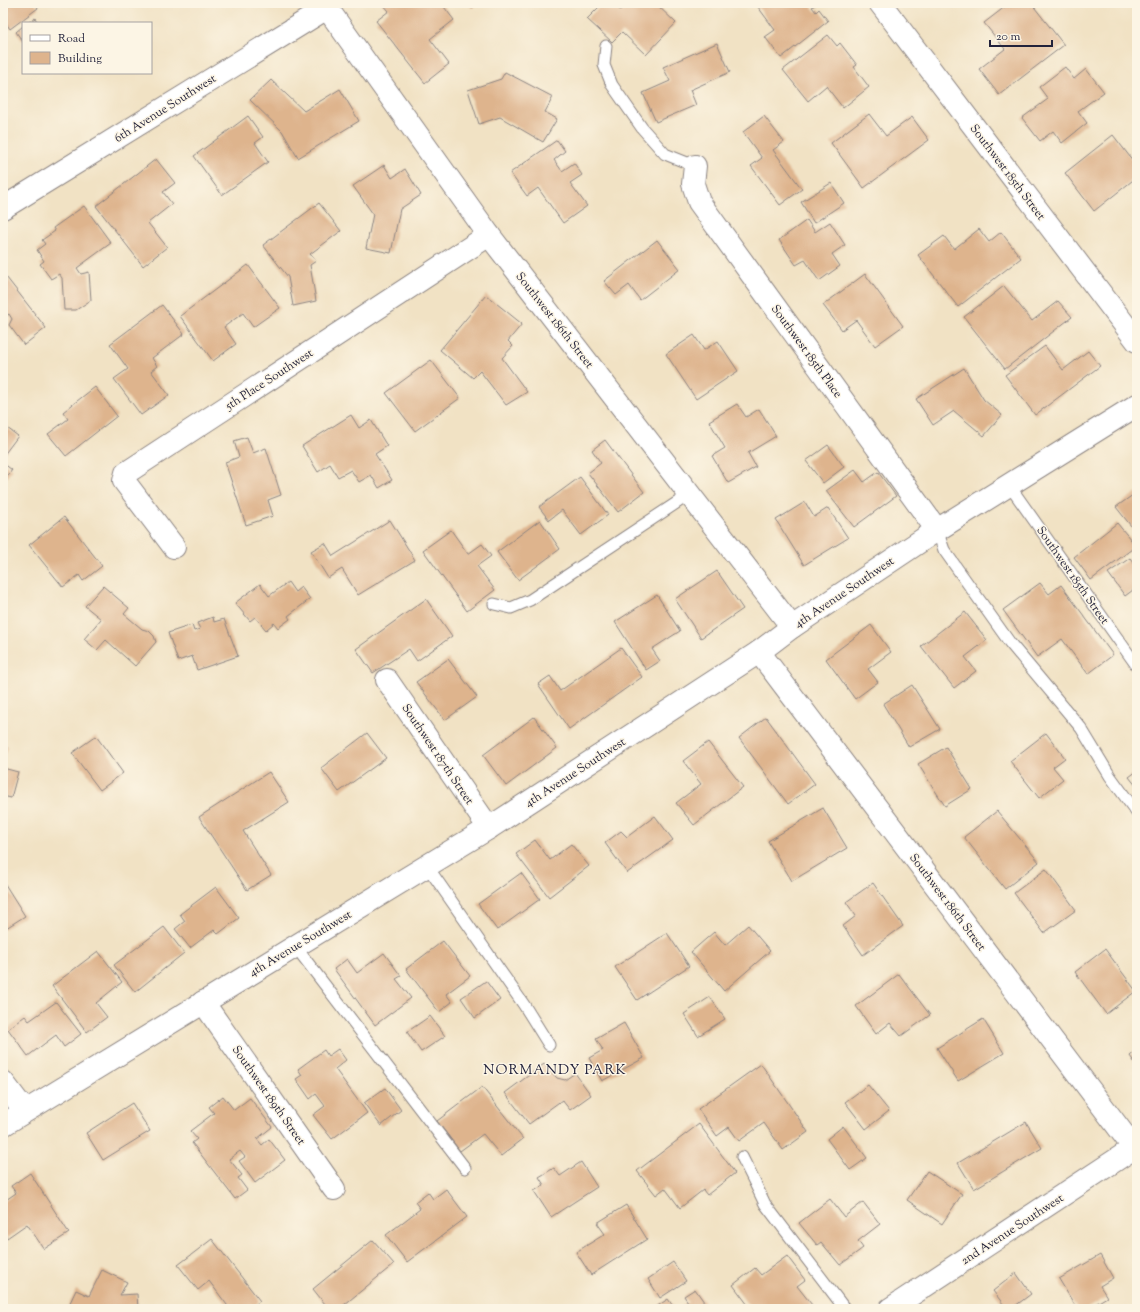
<svg xmlns="http://www.w3.org/2000/svg" width="1140" height="1312" viewBox="0 0 1140 1312" font-family="'Sorts Mill Goudy',serif">
  <style>
    .building { fill: #deb48d }
    .lines { fill: none; stroke-linecap: round; stroke-linejoin: round }
    .lane-casing { stroke: #8a8280; stroke-width: 13 }
    .street-casing { stroke: #8a8280; stroke-width: 24 }
    .secondary-casing { stroke: #8a8280; stroke-width: 24 }
    .lane { stroke: #fff; stroke-width: 11 }
    .street { stroke: #fff; stroke-width: 22 }
    .secondary { stroke: #fff; stroke-width: 22 }
    .labels { text-anchor: middle; stroke-width: 3; stroke-linejoin: round; paint-order: stroke }
    .street-label { font-size: 12px; fill: #22223b; stroke: #fcf5e5 }
    .quarter-label { font-size: 14px; letter-spacing: 1px; fill: #22223b; stroke: #fcf5e5 }
  </style>
  <rect width="100%" height="100%" fill="#fcf5e5"/>
  <filter id="ink" filterUnits="userSpaceOnUse"><feTurbulence type="fractalNoise" baseFrequency=".025" numOctaves="2"/><feDisplacementMap in="SourceGraphic" scale="8" xChannelSelector="R" yChannelSelector="G"/><feConvolveMatrix kernelMatrix="1 2 1 2 8 2 1 2 1" color-interpolation-filters="sRGB"/></filter>
  <filter id="wash" filterUnits="userSpaceOnUse"><feTurbulence type="fractalNoise" baseFrequency=".012" numOctaves="4" result="noise"/><feDisplacementMap in="SourceGraphic" scale="16" xChannelSelector="R" yChannelSelector="G"/><feGaussianBlur stdDeviation="0.9" result="paint"/><feColorMatrix in="noise" values="0 0 0 0 0 0 0 0 0 0 0 0 0 0 0 0 0 1.4 0 .05"/><feComposite in="paint" operator="in"/></filter>
  <g filter="url(#wash)">
    <rect width="100%" height="100%" fill="#f1e2c4"/>
    <g id="blocks">
      <g class="building">
        <polygon points="3,3 35,3 38,8 10,29 3,19"/>
        <polygon points="382,3 441,3 454,20 430,39 449,64 425,83 376,21 389,11"/>
        <polygon points="467,3 477,3 472,8"/>
        <polygon points="603,3 613,3 620,10 626,3 655,3 676,23 646,55 622,32 612,42 587,19"/>
        <polygon points="763,3 818,3 812,7 816,12 819,9 828,21 781,58 765,37 775,30 758,7"/>
        <polygon points="1010,3 1031,3 1064,45 999,95 979,69 1005,49 984,23"/>
        <polygon points="35,18 38,23 28,23"/>
        <polygon points="23,26 23,42 16,32"/>
        <polygon points="828,35 837,46 840,43 857,65 854,67 869,87 843,108 826,86 808,101 783,70"/>
        <polygon points="717,43 730,72 690,90 696,105 656,122 643,93 670,81 663,67"/>
        <polygon points="1065,67 1074,79 1086,69 1104,92 1078,111 1087,123 1062,143 1053,131 1040,141 1022,118 1048,99 1039,87"/>
        <polygon points="505,72 553,97 545,112 557,119 543,142 500,117 479,124 468,90 501,79"/>
        <polygon points="271,80 304,111 340,89 359,121 298,158 282,131 250,100"/>
        <polygon points="869,114 886,136 912,117 929,140 864,188 831,143"/>
        <polygon points="248,116 263,137 255,143 268,162 222,195 194,156"/>
        <polygon points="764,116 784,142 773,150 802,189 780,205 751,166 762,158 743,132"/>
        <polygon points="1113,135 1137,166 1137,177 1094,211 1065,173"/>
        <polygon points="557,140 565,151 554,160 562,171 574,163 582,175 570,183 587,206 563,223 538,188 527,196 510,173"/>
        <polygon points="156,159 175,183 163,192 172,204 148,223 167,247 143,266 96,206"/>
        <polygon points="384,165 392,178 405,169 421,195 400,209 391,253 366,248 373,214 353,186"/>
        <polygon points="831,183 844,203 814,223 801,202"/>
        <polygon points="319,203 341,231 310,254 316,261 310,265 316,301 293,306 288,277 263,245"/>
        <polygon points="84,206 111,243 77,268 81,274 89,272 91,300 76,310 64,310 62,278 59,274 51,279 40,264 44,261 37,250 45,244 42,240 55,231 53,228"/>
        <polygon points="807,220 815,232 830,222 845,245 832,254 840,266 819,281 805,260 796,265 779,240"/>
        <polygon points="979,229 989,242 1001,232 1021,258 958,307 918,255 944,236 954,249"/>
        <polygon points="657,240 680,269 640,300 629,285 616,295 604,281"/>
        <polygon points="248,265 280,308 253,327 243,313 224,327 236,344 213,361 180,316"/>
        <polygon points="3,273 46,328 24,345 9,325 12,319 9,314 3,318"/>
        <polygon points="865,274 903,326 875,346 856,320 842,330 823,305"/>
        <polygon points="1004,286 1032,321 1058,301 1072,317 1005,369 964,317"/>
        <polygon points="486,295 522,324 508,341 513,346 502,358 527,392 506,405 480,371 473,378 440,350"/>
        <polygon points="162,305 184,334 152,358 157,366 151,371 169,395 141,415 114,379 128,369 110,344"/>
        <polygon points="694,335 704,350 718,341 738,371 696,399 666,354"/>
        <polygon points="1045,346 1063,370 1088,351 1100,366 1035,415 1005,375"/>
        <polygon points="431,360 460,398 415,431 386,393"/>
        <polygon points="964,368 984,400 1002,415 984,436 954,411 933,425 916,399"/>
        <polygon points="95,387 117,416 66,456 48,434 68,419 63,412"/>
        <polygon points="737,404 746,417 759,409 776,436 748,453 756,467 728,483 712,456 725,448 709,421"/>
        <polygon points="351,415 359,428 371,420 387,446 375,454 392,480 379,488 371,475 359,482 351,470 338,477 330,464 318,472 302,446"/>
        <polygon points="3,425 18,436 3,456"/>
        <polygon points="247,437 253,453 266,448 281,495 268,500 273,516 246,525 225,462 239,457 234,441"/>
        <polygon points="605,440 644,492 618,512 588,473 601,463 592,450"/>
        <polygon points="828,445 844,467 823,483 806,461"/>
        <polygon points="3,463 12,470 3,482"/>
        <polygon points="855,470 864,482 878,472 896,496 854,527 826,491"/>
        <polygon points="580,477 608,515 581,535 562,510 549,520 539,507"/>
        <polygon points="1137,492 1137,530 1135,531 1116,507"/>
        <polygon points="805,502 814,517 828,508 848,538 804,565 776,520"/>
        <polygon points="64,517 102,566 83,581 79,575 63,587 29,545"/>
        <polygon points="390,520 415,560 358,595 342,569 328,578 311,551 325,543 333,556"/>
        <polygon points="540,520 560,549 518,580 497,552"/>
        <polygon points="1117,523 1136,546 1091,580 1074,557"/>
        <polygon points="451,530 468,554 482,544 491,556 477,566 495,590 467,611 423,550"/>
        <polygon points="1130,558 1137,567 1137,587 1125,596 1108,573"/>
        <polygon points="717,571 743,609 701,638 675,599"/>
        <polygon points="288,582 295,592 301,587 310,599 288,616 290,619 278,628 274,623 266,630 255,617 250,621 235,603 260,584 269,596"/>
        <polygon points="1040,583 1049,594 1061,585 1113,655 1088,674 1062,639 1037,657 1003,610"/>
        <polygon points="103,586 129,608 124,614 142,629 149,631 154,636 156,642 135,666 106,640 97,650 84,639 101,619 85,606"/>
        <polygon points="657,595 680,631 652,649 660,661 646,670 615,622"/>
        <polygon points="426,599 452,636 417,661 409,649 373,673 356,649"/>
        <polygon points="965,612 987,640 965,657 976,671 954,688 921,646"/>
        <polygon points="213,617 214,622 224,619 238,656 197,670 192,656 178,661 168,633 192,625 194,631 200,629 197,623"/>
        <polygon points="871,625 891,652 868,669 878,682 855,699 826,659"/>
        <polygon points="621,648 642,677 569,729 538,684 550,676 560,691"/>
        <polygon points="448,659 477,697 445,720 416,682"/>
        <polygon points="912,685 940,729 909,747 883,704"/>
        <polygon points="534,717 557,748 506,786 483,755"/>
        <polygon points="766,717 815,784 788,804 739,738"/>
        <polygon points="367,733 386,758 339,792 321,768"/>
        <polygon points="1046,733 1065,758 1053,767 1063,779 1039,798 1010,761"/>
        <polygon points="96,736 123,773 100,790 72,753"/>
        <polygon points="708,742 743,787 694,825 676,803 701,784 683,761"/>
        <polygon points="3,746 8,747 3,762"/>
        <polygon points="946,747 972,789 945,806 918,764"/>
        <polygon points="3,768 18,772 11,798 3,796"/>
        <polygon points="1137,771 1137,787 1129,777"/>
        <polygon points="269,772 289,802 243,831 271,875 247,890 199,817"/>
        <polygon points="823,808 847,848 792,881 768,841"/>
        <polygon points="997,811 1039,862 1005,889 964,837"/>
        <polygon points="655,816 673,840 627,873 605,843 621,831 627,837"/>
        <polygon points="535,840 550,860 571,844 589,866 549,897 516,854"/>
        <polygon points="1046,869 1076,910 1044,933 1014,893"/>
        <polygon points="521,873 540,899 497,930 478,904"/>
        <polygon points="3,881 25,916 3,930"/>
        <polygon points="873,883 903,926 863,955 843,926 856,916 846,902"/>
        <polygon points="216,887 239,918 218,934 214,930 190,948 175,929 185,921 180,914"/>
        <polygon points="748,925 770,951 724,991 691,952 714,932 725,945"/>
        <polygon points="164,927 184,953 135,992 114,965"/>
        <polygon points="667,933 689,966 637,1000 615,967"/>
        <polygon points="443,941 470,976 446,994 452,1002 439,1012 406,969"/>
        <polygon points="1105,949 1136,991 1106,1014 1075,972"/>
        <polygon points="98,951 122,982 96,1003 107,1017 87,1032 52,986"/>
        <polygon points="384,953 401,976 396,979 411,998 375,1025 334,969 347,959 357,973"/>
        <polygon points="899,974 930,1015 901,1036 890,1023 876,1034 856,1006"/>
        <polygon points="486,981 500,1000 475,1018 461,998"/>
        <polygon points="710,997 725,1019 698,1036 684,1014"/>
        <polygon points="56,1002 81,1034 64,1047 56,1035 28,1056 8,1029 25,1016 29,1021"/>
        <polygon points="430,1016 445,1036 421,1052 407,1032"/>
        <polygon points="983,1019 1004,1053 958,1081 937,1048"/>
        <polygon points="624,1023 644,1058 602,1081 589,1058 603,1050 596,1039"/>
        <polygon points="338,1049 346,1060 335,1069 367,1113 332,1139 313,1115 325,1106 316,1094 310,1099 296,1079 302,1075 298,1069 324,1050 328,1056"/>
        <polygon points="1137,1050 1137,1066 1130,1056"/>
        <polygon points="544,1064 557,1078 565,1080 575,1073 591,1095 570,1110 562,1100 529,1124 505,1093"/>
        <polygon points="761,1064 808,1132 783,1150 764,1123 739,1141 729,1127 717,1136 698,1109"/>
        <polygon points="868,1085 889,1111 866,1129 845,1102"/>
        <polygon points="482,1087 523,1139 501,1156 483,1134 460,1151 437,1121"/>
        <polygon points="385,1088 401,1110 381,1126 364,1103"/>
        <polygon points="223,1096 234,1110 250,1098 272,1127 257,1139 262,1145 269,1139 285,1160 255,1183 239,1161 245,1157 240,1151 229,1159 242,1175 238,1178 247,1190 235,1199 192,1143 197,1139 190,1131 214,1113 209,1107"/>
        <polygon points="132,1103 150,1131 103,1160 86,1133"/>
        <polygon points="1026,1122 1042,1148 974,1189 958,1163"/>
        <polygon points="699,1124 735,1173 707,1195 703,1190 680,1208 665,1188 656,1195 637,1171"/>
        <polygon points="843,1126 867,1158 850,1170 827,1139"/>
        <polygon points="581,1162 597,1187 551,1217 534,1191 544,1185 539,1177 554,1168 560,1176"/>
        <polygon points="927,1171 962,1194 942,1224 907,1200"/>
        <polygon points="30,1173 69,1233 44,1249 27,1224 7,1238 3,1232 3,1202 16,1193 11,1186"/>
        <polygon points="446,1189 467,1217 407,1262 386,1235 420,1209 415,1202 428,1192 433,1199"/>
        <polygon points="830,1199 844,1217 863,1202 880,1224 858,1241 863,1248 840,1265 821,1242 817,1245 799,1223"/>
        <polygon points="626,1205 647,1239 591,1275 576,1252 605,1234 597,1223"/>
        <polygon points="212,1239 260,1301 250,1309 230,1309 209,1281 198,1290 178,1265"/>
        <polygon points="373,1240 394,1264 339,1309 329,1309 313,1289"/>
        <polygon points="1100,1255 1113,1278 1100,1286 1107,1297 1087,1309 1077,1309 1059,1279"/>
        <polygon points="787,1256 805,1280 797,1286 812,1305 806,1309 778,1309 774,1304 768,1309 751,1309 733,1285 755,1268 761,1275"/>
        <polygon points="673,1262 686,1281 660,1298 648,1279"/>
        <polygon points="102,1270 127,1282 120,1295 137,1294 138,1309 67,1309 76,1290 89,1296"/>
        <polygon points="1016,1273 1031,1294 1011,1309 1007,1309 993,1291"/>
        <polygon points="695,1289 709,1309 678,1309 688,1302 684,1296"/>
        <polygon points="668,1299 675,1309 653,1309"/>
      </g>
    </g>
  </g>
  <g filter="url(#ink)">
    <use href="#blocks" fill-opacity="0" stroke="#8a8280" stroke-width="1"/>
    <g class="lines">
      <g class="lane-casing">
        <g id="lane">
          <polyline points="606,46 604,65 612,85 642,128 665,154 695,166"/>
          <polyline points="1009,485 1137,666"/>
          <polyline points="937,530 944,550 1010,643 1081,728 1110,776 1137,813"/>
          <polyline points="494,604 511,608 530,600 690,494"/>
          <polyline points="427,866 524,1005 549,1045"/>
          <polyline points="295,946 465,1168"/>
          <polyline points="742,1157 754,1181 765,1204 845,1309"/>
        </g>
      </g>
      <g class="street-casing">
        <g id="street">
          <polyline points="880,3 1137,341"/>
          <polyline points="327,8 489,235 792,627"/>
          <polyline points="695,166 693,184 699,202 937,530"/>
          <polyline points="3,208 327,8"/>
          <polyline points="174,547 124,481 126,473 489,235"/>
          <polyline points="759,652 1137,1152"/>
          <polyline points="387,680 489,828"/>
          <polyline points="203,1002 334,1189"/>
          <polyline points="3,1082 25,1111"/>
          <polyline points="890,1309 1134,1148"/>
        </g>
      </g>
      <g class="secondary-casing">
        <polyline id="secondary" points="3,1125 489,828 759,652 792,627 937,530 1137,405"/>
      </g>
      <use href="#lane" class="lane"/>
      <use href="#street" class="street"/>
      <use href="#secondary" class="secondary"/>
    </g>
  </g>
  <g class="labels">
    <g class="street-label">
      <text transform="translate(165 108) rotate(-32)" y="4">6th Avenue Southwest</text>
      <text transform="translate(1008 172) rotate(53)" y="4">Southwest 185th Street</text>
      <text transform="translate(555 320) rotate(52)" y="4">Southwest 186th Street</text>
      <text transform="translate(807 351) rotate(54)" y="4">Southwest 185th Place</text>
      <text transform="translate(269 379) rotate(-33)" y="4">5th Place Southwest</text>
      <text transform="translate(1073 575) rotate(55)" y="4">Southwest 185th Street</text>
      <text transform="translate(844 592) rotate(-34)" y="4">4th Avenue Southwest</text>
      <text transform="translate(438 754) rotate(56)" y="4">Southwest 187th Street</text>
      <text transform="translate(575 772) rotate(-33)" y="4">4th Avenue Southwest</text>
      <text transform="translate(948 902) rotate(53)" y="4">Southwest 186th Street</text>
      <text transform="translate(300 943) rotate(-31)" y="4">4th Avenue Southwest</text>
      <text transform="translate(269 1095) rotate(55)" y="4">Southwest 189th Street</text>
      <text transform="translate(1012 1229) rotate(-33)" y="4">2nd Avenue Southwest</text>
    </g>
    <g class="quarter-label">
      <text x="555" y="1074">NORMANDY PARK</text>
    </g>
  </g>
  <rect width="1140" height="1312" fill="none" stroke="#fcf5e5" stroke-width="16"/>
  <rect x="22" y="22" width="130" height="52" fill="#fcf5e5" stroke="#a5a1a1"/>
  <rect x="30" y="35" width="20" height="6" fill="#ffffff" stroke="#a5a1a1"/>
  <text x="58" y="42" font-size="12" fill="#22223b">Road</text>
  <rect x="30" y="52" width="20" height="12" fill="#deb48d" stroke="#a5a1a1"/>
  <text x="58" y="62" font-size="12" fill="#22223b">Building</text>
  <path d="M990 40v6h62v-6" fill="none" stroke="#22223b" stroke-width="2"/>
  <text x="996" y="40" font-size="12" fill="#22223b" stroke="#fcf5e5" stroke-width="3" paint-order="stroke">20 m</text>
</svg>
